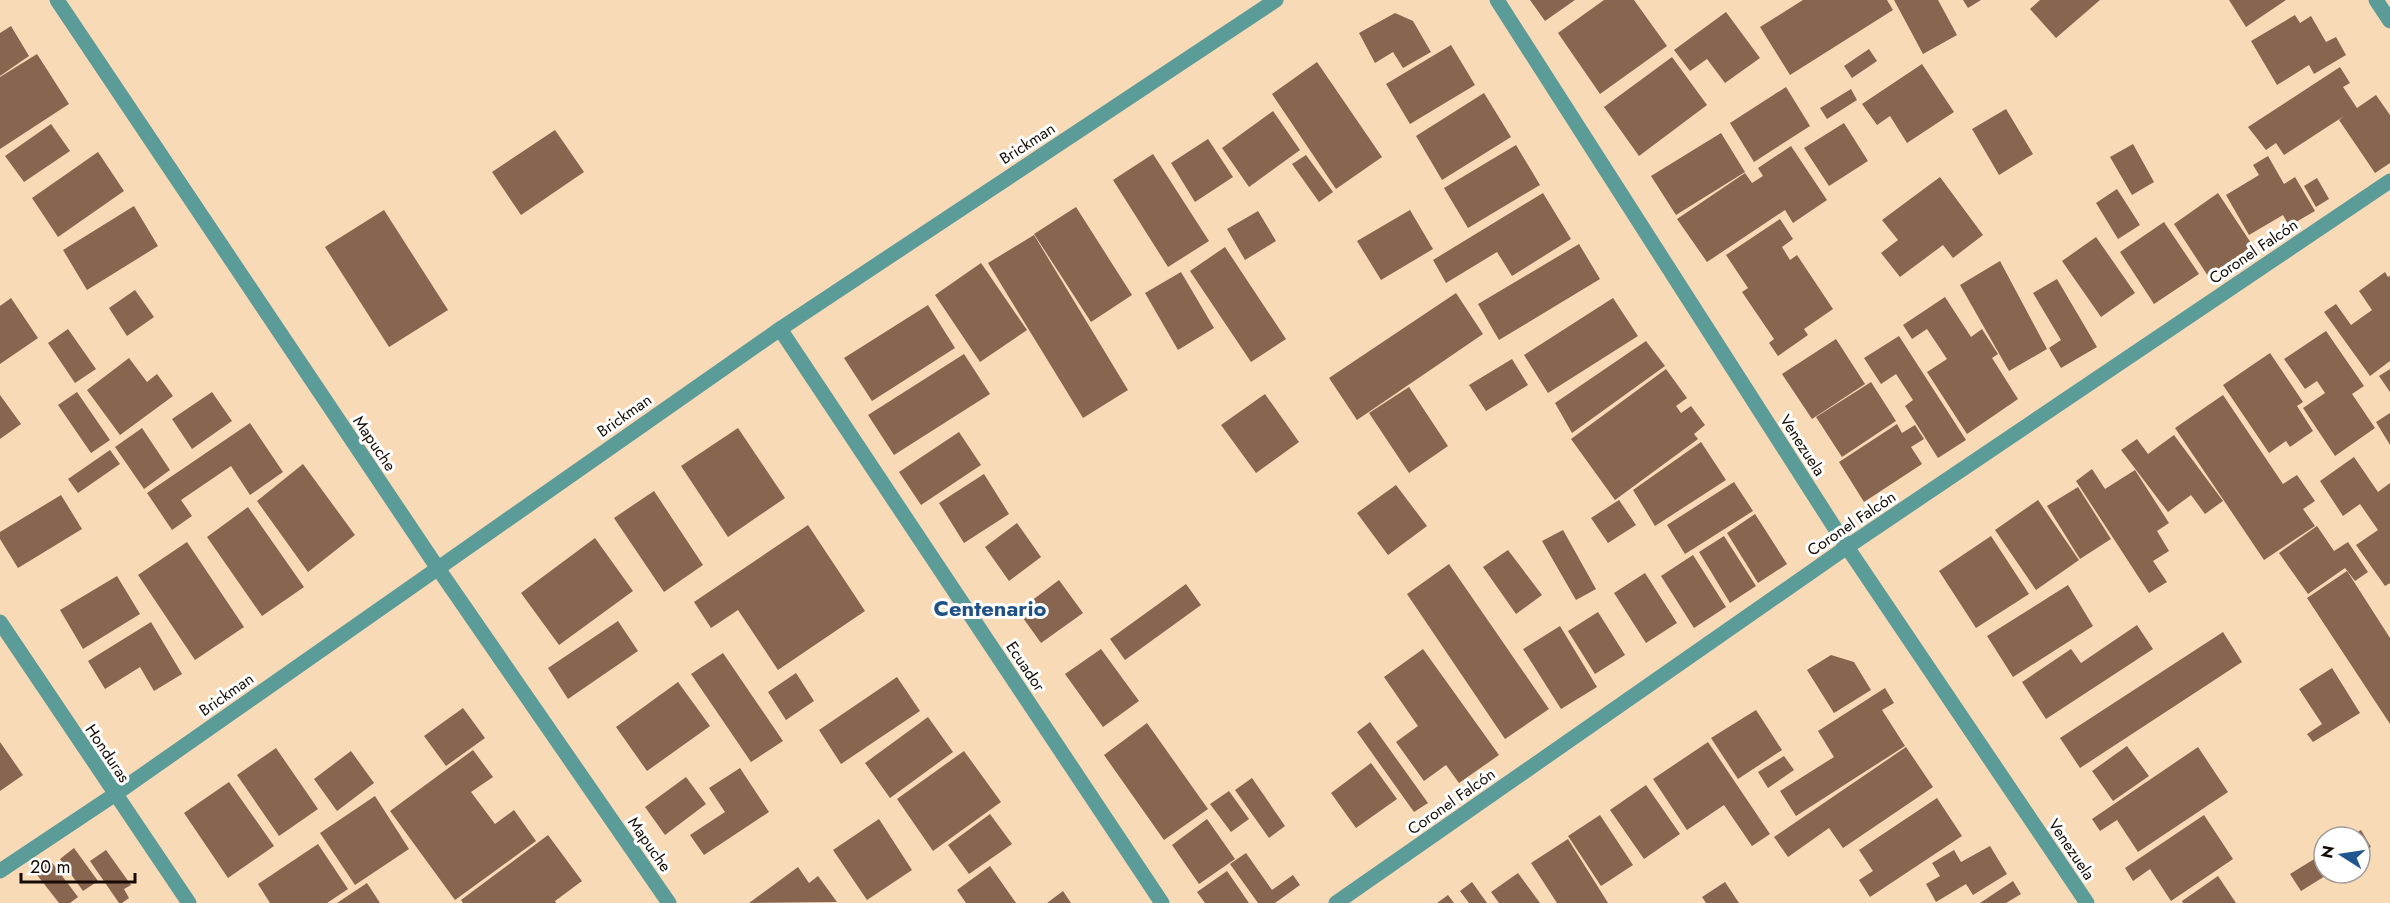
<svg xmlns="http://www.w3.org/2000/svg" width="2390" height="903" viewBox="0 0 2390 903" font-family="Jost,sans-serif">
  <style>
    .building { fill: #88654f }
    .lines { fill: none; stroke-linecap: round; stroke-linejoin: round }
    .street { stroke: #5b9b98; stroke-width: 15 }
    .labels { text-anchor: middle; stroke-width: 6; stroke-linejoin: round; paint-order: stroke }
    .street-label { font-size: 16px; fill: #150b02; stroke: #fff }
    .district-label { font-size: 22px; font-weight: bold; fill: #205184; stroke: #fff }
  </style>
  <rect width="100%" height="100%" fill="#f8dab7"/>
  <g class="building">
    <polygon points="1530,0 1575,0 1545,21"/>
    <polygon points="1604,0 1634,0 1667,46 1600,94 1558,33"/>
    <polygon points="1803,0 1887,0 1893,10 1790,75 1760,27"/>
    <polygon points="1894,0 1938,0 1957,35 1923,54"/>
    <polygon points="1963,0 1981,0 1968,8"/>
    <polygon points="2040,0 2100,0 2056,38 2030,9"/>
    <polygon points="2229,0 2286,0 2246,27"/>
    <polygon points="1726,12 1760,58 1725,83 1707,59 1690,71 1674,50"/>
    <polygon points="1395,13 1413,21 1431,52 1403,68 1393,52 1375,63 1359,33"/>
    <polygon points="2295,15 2300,23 2311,16 2326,42 2336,37 2346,55 2314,74 2309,65 2277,85 2251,41"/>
    <polygon points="11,26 29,56 0,76 0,33"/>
    <polygon points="1451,45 1475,85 1410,124 1386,84"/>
    <polygon points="1869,49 1877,61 1852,78 1844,66"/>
    <polygon points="37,54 69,104 0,149 0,77"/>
    <polygon points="1672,57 1707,105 1639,156 1604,107"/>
    <polygon points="1317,62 1382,157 1336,189 1272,94"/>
    <polygon points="1922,64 1954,112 1907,143 1890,116 1877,125 1862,104"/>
    <polygon points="2340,67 2350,83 2343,87 2357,108 2376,95 2390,115 2390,163 2375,173 2339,120 2344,116 2284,155 2276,143 2266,150 2248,127"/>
    <polygon points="1786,87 1810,126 1754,162 1730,123"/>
    <polygon points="1851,89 1857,100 1827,119 1820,108"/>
    <polygon points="1484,93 1511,137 1442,180 1416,136"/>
    <polygon points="2006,109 2033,154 1999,175 1972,129"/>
    <polygon points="1273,111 1300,150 1249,187 1222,148"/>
    <polygon points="1844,123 1868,161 1829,186 1804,148"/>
    <polygon points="51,124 70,151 24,182 5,156"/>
    <polygon points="555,130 584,172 521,215 492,172"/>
    <polygon points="1721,133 1745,172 1676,215 1651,176"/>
    <polygon points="1208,139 1233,177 1195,202 1171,163"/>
    <polygon points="2133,144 2154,182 2132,195 2110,157"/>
    <polygon points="1516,145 1540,185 1468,228 1444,188"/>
    <polygon points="1791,146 1827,200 1793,223 1785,210 1707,262 1677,219 1745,173 1752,183 1763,176 1758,168"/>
    <polygon points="98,152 124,191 58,237 32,198"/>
    <polygon points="1153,154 1209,241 1168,267 1113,180"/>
    <polygon points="1306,155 1333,192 1319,202 1292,164"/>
    <polygon points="2268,156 2284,184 2295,177 2315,211 2289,226 2283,215 2249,235 2226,195 2259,175 2253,165"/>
    <polygon points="1940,177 1983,235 1953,258 1943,245 1900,277 1881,253 1898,240 1882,220"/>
    <polygon points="2317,178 2329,199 2316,207 2304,186"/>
    <polygon points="2117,189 2140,225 2118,239 2096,203"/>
    <polygon points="1543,193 1571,239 1512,276 1497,252 1446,283 1433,260"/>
    <polygon points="2218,193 2253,246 2208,276 2174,224"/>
    <polygon points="134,206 158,246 87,290 63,250"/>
    <polygon points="1076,207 1132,295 1091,322 1034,234"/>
    <polygon points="384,210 448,310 389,347 325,247"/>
    <polygon points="1410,210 1433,249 1381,280 1357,241"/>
    <polygon points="1258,211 1276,241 1245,260 1227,229"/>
    <polygon points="1780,219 1793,239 1782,247 1790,260 1797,255 1833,309 1804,329 1808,335 1778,356 1769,343 1774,339 1742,292 1748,288 1726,255"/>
    <polygon points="2164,222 2199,274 2154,304 2120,252"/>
    <polygon points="1034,235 1128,390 1083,418 988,263"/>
    <polygon points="2096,237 2135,293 2101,317 2062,261"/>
    <polygon points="1579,244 1600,279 1499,340 1478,304"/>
    <polygon points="1225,247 1286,339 1251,362 1190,271"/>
    <polygon points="2000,261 2047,349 2009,371 1960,285"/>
    <polygon points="981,263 1027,330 980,362 935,295"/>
    <polygon points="1181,272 1214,328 1178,350 1145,293"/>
    <polygon points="2385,272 2388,277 2390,276 2390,361 2370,376 2324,312 2336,304 2351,325 2372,310 2359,291"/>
    <polygon points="2057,279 2097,347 2061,368 2049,348 2061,340 2033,293"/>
    <polygon points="135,290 154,317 127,336 109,308"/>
    <polygon points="1456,293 1483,334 1357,420 1329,378"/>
    <polygon points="1945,297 1971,337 1982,329 1998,354 1992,358 2018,399 1967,434 1927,372 1947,359 1927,329 1912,339 1903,325"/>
    <polygon points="11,298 38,338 0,364 0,306"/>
    <polygon points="1613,298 1638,336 1548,393 1524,355"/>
    <polygon points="928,305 955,348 872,401 844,358"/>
    <polygon points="68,329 96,369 75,383 48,343"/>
    <polygon points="2326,331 2364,386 2352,394 2375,428 2335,456 2303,408 2325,393 2317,381 2305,389 2284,359"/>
    <polygon points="1899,336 1966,440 1938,458 1905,406 1913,400 1896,374 1881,384 1864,358"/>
    <polygon points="1836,339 1865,384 1812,419 1782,374"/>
    <polygon points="1646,341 1665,366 1572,433 1555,403"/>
    <polygon points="2270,353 2303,402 2297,406 2313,431 2290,447 2286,441 2269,453 2223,385"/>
    <polygon points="964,354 990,394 894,455 868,415"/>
    <polygon points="129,358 147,382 157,374 173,396 120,435 87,390"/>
    <polygon points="1512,359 1528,385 1486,411 1469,385"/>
    <polygon points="1666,369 1687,398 1676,406 1681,413 1691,406 1705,425 1694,434 1698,439 1615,500 1571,439"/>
    <polygon points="2390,369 2390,392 2379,376"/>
    <polygon points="1871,382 1896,421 1842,457 1816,417"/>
    <polygon points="1409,387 1448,446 1409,473 1369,413"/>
    <polygon points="77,392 110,440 91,453 58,405"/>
    <polygon points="212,392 232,421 192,449 172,419"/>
    <polygon points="1265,394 1299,442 1256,473 1221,425"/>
    <polygon points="0,395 21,424 0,439"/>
    <polygon points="2223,395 2283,484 2297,475 2315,501 2303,509 2315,526 2264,560 2175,428"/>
    <polygon points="2390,413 2390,445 2376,422"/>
    <polygon points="250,423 283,472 250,495 231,466 181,500 192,516 172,530 147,493"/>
    <polygon points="1897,424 1902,433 1915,425 1924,439 1911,447 1922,464 1864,502 1839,462"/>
    <polygon points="142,428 170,470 144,489 115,447"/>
    <polygon points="738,428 785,498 728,537 681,466"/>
    <polygon points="959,432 981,465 921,505 899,472"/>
    <polygon points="2174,435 2223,501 2205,514 2191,495 2168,512 2121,450 2137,439 2148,454"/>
    <polygon points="1701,442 1726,480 1655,526 1633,490"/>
    <polygon points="110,450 120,464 78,493 68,479"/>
    <polygon points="2354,457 2378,492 2390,483 2390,583 2385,586 2356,545 2378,530 2360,504 2343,516 2320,481"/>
    <polygon points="303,464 355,535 308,572 257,501"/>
    <polygon points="2092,469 2105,489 2135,470 2169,523 2157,531 2169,551 2153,561 2167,582 2149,593 2076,481"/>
    <polygon points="984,474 1009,514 964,543 939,503"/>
    <polygon points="1734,482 1753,511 1685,554 1667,525"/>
    <polygon points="1396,485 1427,526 1388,555 1357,513"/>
    <polygon points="2078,487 2111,539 2080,559 2047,506"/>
    <polygon points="654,491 703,565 664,592 614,518"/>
    <polygon points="61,495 82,529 18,568 0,539 0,532"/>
    <polygon points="1619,500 1636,525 1608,543 1591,518"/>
    <polygon points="2038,500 2079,560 2036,590 1995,530"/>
    <polygon points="248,507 304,587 262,616 207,537"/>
    <polygon points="1755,514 1787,564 1758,583 1727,533"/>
    <polygon points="1017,523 1041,557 1009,581 985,547"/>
    <polygon points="808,525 865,611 778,670 738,610 711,628 694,602"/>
    <polygon points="2317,526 2334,551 2348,542 2368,572 2355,581 2345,568 2308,594 2279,553"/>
    <polygon points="1563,530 1596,589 1576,600 1542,541"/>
    <polygon points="1724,536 1756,586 1730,603 1699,552"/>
    <polygon points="1991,536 2029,594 1976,628 1939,571"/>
    <polygon points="595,538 633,591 559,645 521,593"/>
    <polygon points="187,542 244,627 195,660 138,575"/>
    <polygon points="1508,550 1542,595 1516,614 1483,567"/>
    <polygon points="1693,555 1726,607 1694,628 1661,576"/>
    <polygon points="1449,564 1549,709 1505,739 1407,594"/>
    <polygon points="2347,571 2390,638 2390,724 2307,598"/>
    <polygon points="1645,573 1677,623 1646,643 1614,593"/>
    <polygon points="117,576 140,614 83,649 60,610"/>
    <polygon points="1059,580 1083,613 1041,643 1018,611"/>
    <polygon points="1186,584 1201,605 1125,660 1110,639"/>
    <polygon points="2068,585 2093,626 2013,677 1987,636"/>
    <polygon points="1598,612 1625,655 1595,674 1568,631"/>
    <polygon points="618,621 638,651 568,699 548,668"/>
    <polygon points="151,622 182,674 154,691 140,667 105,689 88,661"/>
    <polygon points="2137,625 2153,649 2046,719 2022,682 2071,649 2081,663"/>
    <polygon points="1560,626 1597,687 1561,709 1523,649"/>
    <polygon points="2223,632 2242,662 2080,768 2060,738"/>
    <polygon points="1101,649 1139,701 1103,727 1065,674"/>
    <polygon points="1423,649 1499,755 1459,783 1446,765 1424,781 1396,742 1418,726 1384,677"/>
    <polygon points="723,653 783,741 751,762 691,674"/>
    <polygon points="1831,655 1854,662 1871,690 1834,713 1807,670"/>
    <polygon points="2332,668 2360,713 2313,742 2307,734 2322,724 2299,689"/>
    <polygon points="796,673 814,701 786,720 768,692"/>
    <polygon points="897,677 920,711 841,764 819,730"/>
    <polygon points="678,682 710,726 647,771 616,727"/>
    <polygon points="1885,688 1894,703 1882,710 1905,746 1796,816 1780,791 1834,757 1818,731"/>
    <polygon points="463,708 485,738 446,766 424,736"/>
    <polygon points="1756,710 1782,750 1738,779 1711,738"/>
    <polygon points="928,717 953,752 890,798 865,763"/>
    <polygon points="1370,722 1428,803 1414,812 1357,732"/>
    <polygon points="1147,723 1208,809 1164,840 1104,755"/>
    <polygon points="0,742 23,775 0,791"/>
    <polygon points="1708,742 1770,834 1752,846 1724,805 1687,830 1653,779"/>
    <polygon points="2127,746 2149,776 2113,801 2092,771"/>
    <polygon points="1906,747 1933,787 1843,848 1829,828 1788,857 1774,837"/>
    <polygon points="2198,747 2228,792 2138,852 2117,820 2100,831 2092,819"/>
    <polygon points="276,748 318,809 279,836 237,775"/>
    <polygon points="473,750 493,777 471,792 495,824 514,810 536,841 455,900 390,811"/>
    <polygon points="351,751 374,783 337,811 314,779"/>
    <polygon points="964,751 1001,802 933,851 897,799"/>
    <polygon points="1784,756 1794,770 1768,788 1758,772"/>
    <polygon points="1371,763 1397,799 1356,828 1331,793"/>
    <polygon points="740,768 769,812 704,855 690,835 725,812 709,788"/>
    <polygon points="686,777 706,804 665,835 645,807"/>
    <polygon points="1252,778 1285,826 1269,838 1235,790"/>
    <polygon points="229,782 274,846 228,878 184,813"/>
    <polygon points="1646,785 1680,834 1644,859 1610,810"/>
    <polygon points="1229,791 1249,819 1231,832 1210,804"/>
    <polygon points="375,796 409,849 355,885 320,833"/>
    <polygon points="1937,798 1962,836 1870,897 1859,880 1873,871 1859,850"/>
    <polygon points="990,814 1012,844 969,874 948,845"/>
    <polygon points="1600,815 1633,865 1601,886 1568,836"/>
    <polygon points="2204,815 2233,859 2171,901 2150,869 2133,881 2125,868"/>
    <polygon points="879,819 912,870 867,900 833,850"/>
    <polygon points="1207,819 1235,859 1199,884 1172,845"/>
    <polygon points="2361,830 2371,847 2360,854 2360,837 2349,837"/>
    <polygon points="548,835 582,881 555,901 556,903 463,903 461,900"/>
    <polygon points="1568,839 1608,903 1557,903 1531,863"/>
    <polygon points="318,844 348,889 327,903 270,903 258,884"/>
    <polygon points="1990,846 2007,874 1973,895 1966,884 1936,902 1926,884 1940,876 1932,863 1954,850 1961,862"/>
    <polygon points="74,848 98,881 83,891 60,859"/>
    <polygon points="106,850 131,885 124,889 129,898 122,903 119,903 90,861"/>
    <polygon points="1246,853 1272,890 1293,875 1300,885 1275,903 1258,903 1230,864"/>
    <polygon points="2324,853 2324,873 2330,873 2301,891 2290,874"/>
    <polygon points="50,860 78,897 70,903 59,903 34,871"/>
    <polygon points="990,866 1016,903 966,903 957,890"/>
    <polygon points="798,867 809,883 818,876 837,902 749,903"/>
    <polygon points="1227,871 1249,903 1205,903 1197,892"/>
    <polygon points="1518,873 1540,903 1499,903 1491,892"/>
    <polygon points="2218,876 2236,903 2183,903 2182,901"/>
    <polygon points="2013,881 2021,894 2006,903 1980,903"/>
    <polygon points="1472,882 1487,903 1469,903 1460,891"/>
    <polygon points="1725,882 1739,903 1706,903 1702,897"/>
    <polygon points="367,883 380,903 337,903"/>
    <polygon points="1063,891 1071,903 1047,903"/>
    <polygon points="1448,895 1454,903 1437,903"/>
  </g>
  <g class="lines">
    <g class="street">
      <polyline points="57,0 437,567 669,903"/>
      <polyline points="1497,0 1847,547 2087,903"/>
      <polyline points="2376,0 2390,21"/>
      <polyline points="780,329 1162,903"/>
      <polyline points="0,622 189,903"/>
      <polyline points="0,871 114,795 780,329 1276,0"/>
      <polyline points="1336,903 1847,547 2390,181"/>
    </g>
  </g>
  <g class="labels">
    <g class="street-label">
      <text transform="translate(1027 143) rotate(-33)" y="6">Brickman</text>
      <text transform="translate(2253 251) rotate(-34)" y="6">Coronel Falcón</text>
      <text transform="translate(624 415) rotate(-35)" y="6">Brickman</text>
      <text transform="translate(375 443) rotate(56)" y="6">Mapuche</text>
      <text transform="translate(1803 445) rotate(57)" y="6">Venezuela</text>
      <text transform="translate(1851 523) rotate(-34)" y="6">Coronel Falcón</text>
      <text transform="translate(1026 666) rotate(56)" y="6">Ecuador</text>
      <text transform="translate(226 694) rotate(-35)" y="6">Brickman</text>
      <text transform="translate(108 753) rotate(56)" y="6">Honduras</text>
      <text transform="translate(1451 801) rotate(-35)" y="6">Coronel Falcón</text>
      <text transform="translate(650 844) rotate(55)" y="6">Mapuche</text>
      <text transform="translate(2072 849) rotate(56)" y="6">Venezuela</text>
    </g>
    <g class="district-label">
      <text x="990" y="616">Centenario</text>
    </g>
  </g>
  <g transform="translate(2342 855) rotate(282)"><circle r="28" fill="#ffffff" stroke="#a19d9a" stroke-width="1.5"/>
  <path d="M0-4.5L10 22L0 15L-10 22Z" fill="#21578f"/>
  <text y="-9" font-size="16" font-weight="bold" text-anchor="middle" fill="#150b02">N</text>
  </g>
  <path d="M21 873v9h114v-9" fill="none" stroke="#150b02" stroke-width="3"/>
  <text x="30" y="873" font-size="18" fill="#150b02" stroke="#ffffff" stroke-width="4.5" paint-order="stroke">20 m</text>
</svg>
